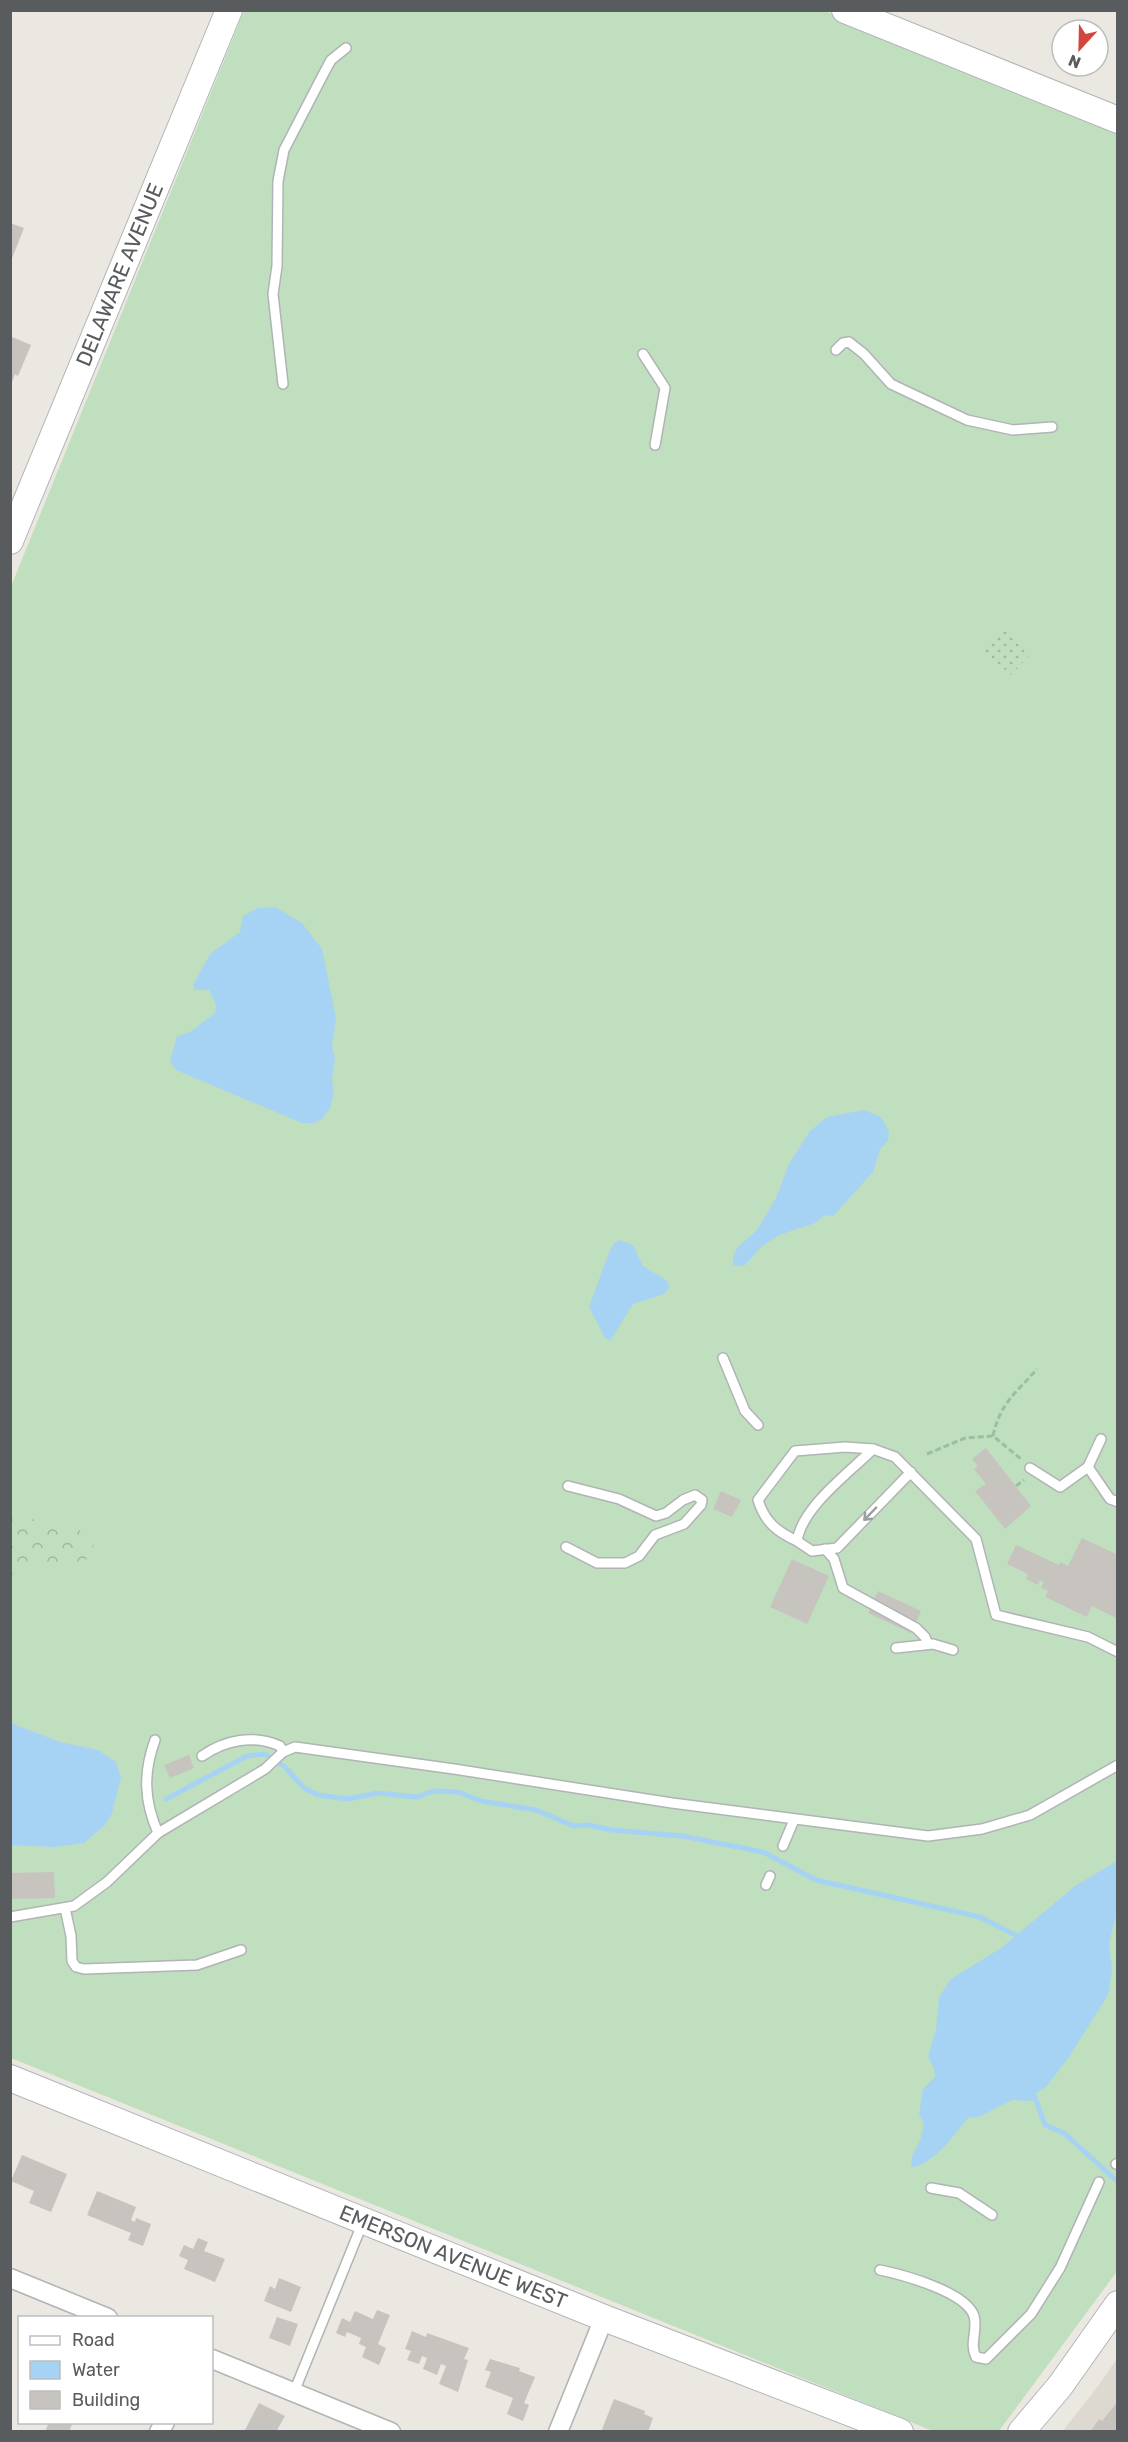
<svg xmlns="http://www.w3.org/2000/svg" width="1128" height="2442" viewBox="0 0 1128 2442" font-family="Rubik,sans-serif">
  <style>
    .education { fill: #ddd9d1 }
    .grass { fill: #bfdfbf }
    .forest { fill: url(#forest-crowns) }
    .park { fill: url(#park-dots) }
    .water { fill: #a6d3f4 }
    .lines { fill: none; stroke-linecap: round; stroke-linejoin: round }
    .stream { stroke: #a6d3f4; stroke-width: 5 }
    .building { fill: #c7c4bf }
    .lane-casing { stroke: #b1b3b6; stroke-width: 12 }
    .street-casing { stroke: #b1b3b6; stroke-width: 21 }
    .secondary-casing { stroke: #b2b5b9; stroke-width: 28 }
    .path { stroke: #9abfa3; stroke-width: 3; stroke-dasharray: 6 3; stroke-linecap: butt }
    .lane { stroke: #fff; stroke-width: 9 }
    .street { stroke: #fff; stroke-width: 18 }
    .secondary { stroke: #fff; stroke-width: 26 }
    .oneway { stroke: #9b9d9f }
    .labels { text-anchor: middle; stroke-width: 6; stroke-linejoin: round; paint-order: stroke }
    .street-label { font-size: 21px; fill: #595c5f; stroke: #fff }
  </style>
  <defs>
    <pattern id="forest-crowns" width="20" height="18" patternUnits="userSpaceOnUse" patternTransform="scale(1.5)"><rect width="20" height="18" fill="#bfdfbf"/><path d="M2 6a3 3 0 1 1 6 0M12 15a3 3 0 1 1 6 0" fill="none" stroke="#9eb89e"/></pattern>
    <pattern id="park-dots" width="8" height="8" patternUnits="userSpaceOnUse" patternTransform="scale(1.5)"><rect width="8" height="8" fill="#bfdfbf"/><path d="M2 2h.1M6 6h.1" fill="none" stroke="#9eb89e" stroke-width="1.8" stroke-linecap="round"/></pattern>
  </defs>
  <rect width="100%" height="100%" fill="#eae8e0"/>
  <polygon class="education" points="1117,2359 1117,2431 1062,2432 1095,2390"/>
  <polygon class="grass" points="244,11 825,11 1117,128 1118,2270 999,2431 933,2431 11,2058 10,589"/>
  <path class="forest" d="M11 1508 17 1509 24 1517C49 1525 80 1519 94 1545L84 1564C64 1570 51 1570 31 1563L19 1570 11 1586Z"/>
  <polygon class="park" points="1003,628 1029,656 1011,675 982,649"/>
  <g class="water">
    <polygon points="275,907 302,923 322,949 336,1018 332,1045 335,1058 332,1080 334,1093 330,1108 322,1119 313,1123 302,1123 176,1070 170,1061 177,1036 190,1032 215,1013 216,1005 209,990 195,990 193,985 210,954 240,932 243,916 258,908"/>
    <polygon points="864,1110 881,1117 889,1132 888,1141 880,1149 873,1172 833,1216 825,1215 815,1223 779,1235 762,1246 744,1266 733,1266 733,1257 737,1248 757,1230 776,1198 789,1164 810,1131 827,1117"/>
    <polygon points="619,1240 633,1245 643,1266 666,1280 670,1287 664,1294 633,1304 610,1341 605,1338 589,1307 608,1255 613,1244"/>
    <polygon points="11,1723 60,1742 98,1750 116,1762 121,1778 111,1816 105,1825 84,1843 56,1847 11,1845"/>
    <path d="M1117 1861V1912L1109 1943 1112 1970 1108 1995 1069 2057 1046 2087 1036 2093 1038 2101 1012 2100 979 2117 968 2118C953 2136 935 2163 911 2168L912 2156 920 2141 924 2124 919 2115 923 2089 935 2077 934 2068 928 2057 936 2029 939 1997 951 1979 1001 1948 1075 1886Z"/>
  </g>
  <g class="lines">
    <g class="stream">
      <polyline points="166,1799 247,1756 265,1754 285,1767 304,1788 318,1795 348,1799 378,1793 417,1797 433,1791 458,1792 481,1801 536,1810 574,1826 589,1825 611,1830 682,1836 763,1852 816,1880 980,1917 1023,1939"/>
      <polyline points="1034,2095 1045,2125 1064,2133 1118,2182"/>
    </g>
  </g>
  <g class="building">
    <polygon points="10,223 24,228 11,261 10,261"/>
    <polygon points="10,336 31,345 18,376 15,374 11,385"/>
    <polygon points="986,1448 1031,1506 1005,1529 975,1491 986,1484 974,1469 978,1466 972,1459"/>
    <polygon points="721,1491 741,1500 732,1517 713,1509"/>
    <polygon points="1082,1538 1118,1555 1118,1619 1092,1606 1087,1617 1045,1597 1048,1591 1041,1588 1044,1582 1040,1580 1038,1585 1026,1579 1028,1574 1007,1564 1016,1545 1059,1565 1060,1562 1068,1566"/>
    <polygon points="792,1559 829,1576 807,1624 770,1607"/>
    <polygon points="878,1591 921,1611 911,1633 868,1613"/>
    <polygon points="189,1755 194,1768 170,1778 164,1765"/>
    <polygon points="54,1872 55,1898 10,1899 10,1873"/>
    <polygon points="22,2155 67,2174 51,2212 29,2203 34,2191 11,2181"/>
    <polygon points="97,2191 136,2207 131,2220 135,2222 136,2218 151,2224 143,2246 128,2240 131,2233 87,2215"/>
    <polygon points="198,2238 208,2242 204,2251 225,2259 215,2282 184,2269 188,2260 179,2256 184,2245 193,2249"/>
    <polygon points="279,2278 301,2287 291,2312 264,2301 270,2286 275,2289"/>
    <polygon points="377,2310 390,2315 378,2344 386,2348 379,2365 362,2357 366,2347 359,2344 361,2338 347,2332 345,2337 336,2333 342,2318 350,2322 355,2311 373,2319"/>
    <polygon points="277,2317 298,2324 290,2346 269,2338"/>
    <polygon points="412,2331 426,2337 427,2333 469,2348 464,2359 468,2360 458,2392 439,2384 446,2366 441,2364 437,2375 423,2369 427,2358 422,2356 419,2364 407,2360 411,2351 405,2349"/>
    <polygon points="490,2359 520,2368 519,2371 535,2377 524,2403 529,2405 523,2421 507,2414 513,2398 485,2387 491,2372 485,2370"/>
    <polygon points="614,2399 645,2411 644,2414 653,2418 648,2432 601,2432"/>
    <polygon points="1118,2401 1118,2432 1090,2432 1099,2419 1102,2421"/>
    <polygon points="259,2403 285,2416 276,2432 244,2432"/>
    <polygon points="49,2422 73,2422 69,2432 45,2432"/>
  </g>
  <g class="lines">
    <g class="lane-casing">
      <g id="lane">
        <polyline points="836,350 843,343 849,342 864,354 891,384 967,420 1013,430 1052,427"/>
        <polyline points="643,354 665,388 655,445"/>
        <polyline points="283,384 273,294 277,266 278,181 284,150 325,71 331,60 346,48"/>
        <polyline points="723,1358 745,1411 758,1425"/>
        <polyline points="1101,1439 1088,1467 1110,1499 1118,1502"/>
        <path d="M873 1449C849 1473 802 1507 797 1541L812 1551 837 1548 911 1472"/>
        <polyline points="1030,1468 1060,1487 1088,1467"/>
        <path d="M797 1541C776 1531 765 1522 758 1500L795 1451 845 1447 873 1449 895 1457 976 1539 996 1615 1088 1637 1118 1652"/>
        <polyline points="566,1547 597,1563 625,1563 639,1556 655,1535 684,1524 701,1505 702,1500 695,1495 683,1500 666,1513 656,1516 619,1499 568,1486"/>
        <polyline points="825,1549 834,1559 843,1588 916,1628 925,1637 928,1644"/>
        <polyline points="896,1648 933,1644 953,1650"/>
        <path d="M155 1740C143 1773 144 1801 158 1833"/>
        <path d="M202 1756C225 1740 254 1734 280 1746L283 1752"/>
        <polyline points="783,1846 794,1820"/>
        <polyline points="766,1885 770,1876"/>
        <polyline points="65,1908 71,1936 72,1961 76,1967 84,1969 197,1965 241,1950"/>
        <polyline points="10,1917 74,1906 107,1882 158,1833 265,1769 283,1752 295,1747 454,1769 672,1803 928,1836 982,1829 1030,1815 1118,1765"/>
        <polyline points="1116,2164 1118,2163"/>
        <polyline points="931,2188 959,2193 992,2215"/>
        <path d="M880 2270C904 2275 966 2292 974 2316 978 2330 969 2344 976 2357L986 2359 1031 2314 1060 2268 1099 2182"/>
        <polyline points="294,2392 363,2222"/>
      </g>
    </g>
    <g class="street-casing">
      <g id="street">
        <polyline points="10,2278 108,2318"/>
        <polyline points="212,2359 391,2432"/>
        <polyline points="159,2432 165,2422"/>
        <polyline points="558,2432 604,2318"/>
      </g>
    </g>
    <g class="secondary-casing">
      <g id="secondary">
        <polyline points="845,10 1118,120"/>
        <path id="s1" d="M10 541 229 10"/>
        <path id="s2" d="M10 2078 604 2318 900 2432"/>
        <polyline points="1021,2432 1060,2386 1118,2304"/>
      </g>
    </g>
    <g class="path">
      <path d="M993 1436C1000 1403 1016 1393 1037 1369"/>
      <polyline points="927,1454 965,1438 993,1436 1021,1459"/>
      <polyline points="1016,1486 1024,1480"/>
    </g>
    <use href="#lane" class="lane"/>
    <use href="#street" class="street"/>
    <use href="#secondary" class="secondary"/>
  </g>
  <defs><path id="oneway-shaft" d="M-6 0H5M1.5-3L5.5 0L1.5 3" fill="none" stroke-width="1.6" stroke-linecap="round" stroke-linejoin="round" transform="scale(1.5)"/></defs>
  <use class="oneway" href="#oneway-shaft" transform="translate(870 1514) rotate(134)"/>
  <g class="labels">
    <g class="street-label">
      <text dy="7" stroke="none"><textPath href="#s1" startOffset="288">DELAWARE AVENUE</textPath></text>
      <text dy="7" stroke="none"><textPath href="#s2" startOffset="478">EMERSON AVENUE WEST</textPath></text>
    </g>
  </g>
  <rect width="1128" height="2442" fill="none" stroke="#595c5f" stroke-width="24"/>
  <rect x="18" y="2316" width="195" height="108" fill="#ffffff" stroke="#bdbebf" stroke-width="1.5"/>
  <rect x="30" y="2336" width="30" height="9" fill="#ffffff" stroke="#bdbebf" stroke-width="1.5"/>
  <text x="72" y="2346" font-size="18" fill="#595c5f">Road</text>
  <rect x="30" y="2361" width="30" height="18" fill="#a6d3f4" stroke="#bdbebf" stroke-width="1.5"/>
  <text x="72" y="2376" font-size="18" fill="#595c5f">Water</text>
  <rect x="30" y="2391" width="30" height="18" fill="#c7c4bf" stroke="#bdbebf" stroke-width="1.5"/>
  <text x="72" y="2406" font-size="18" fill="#595c5f">Building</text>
  <g transform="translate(1080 48) rotate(202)"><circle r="28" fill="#ffffff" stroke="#bdbebf" stroke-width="1.5"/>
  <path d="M0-4.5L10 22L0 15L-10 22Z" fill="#d3463d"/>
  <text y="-9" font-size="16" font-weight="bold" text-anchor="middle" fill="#595c5f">N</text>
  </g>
</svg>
